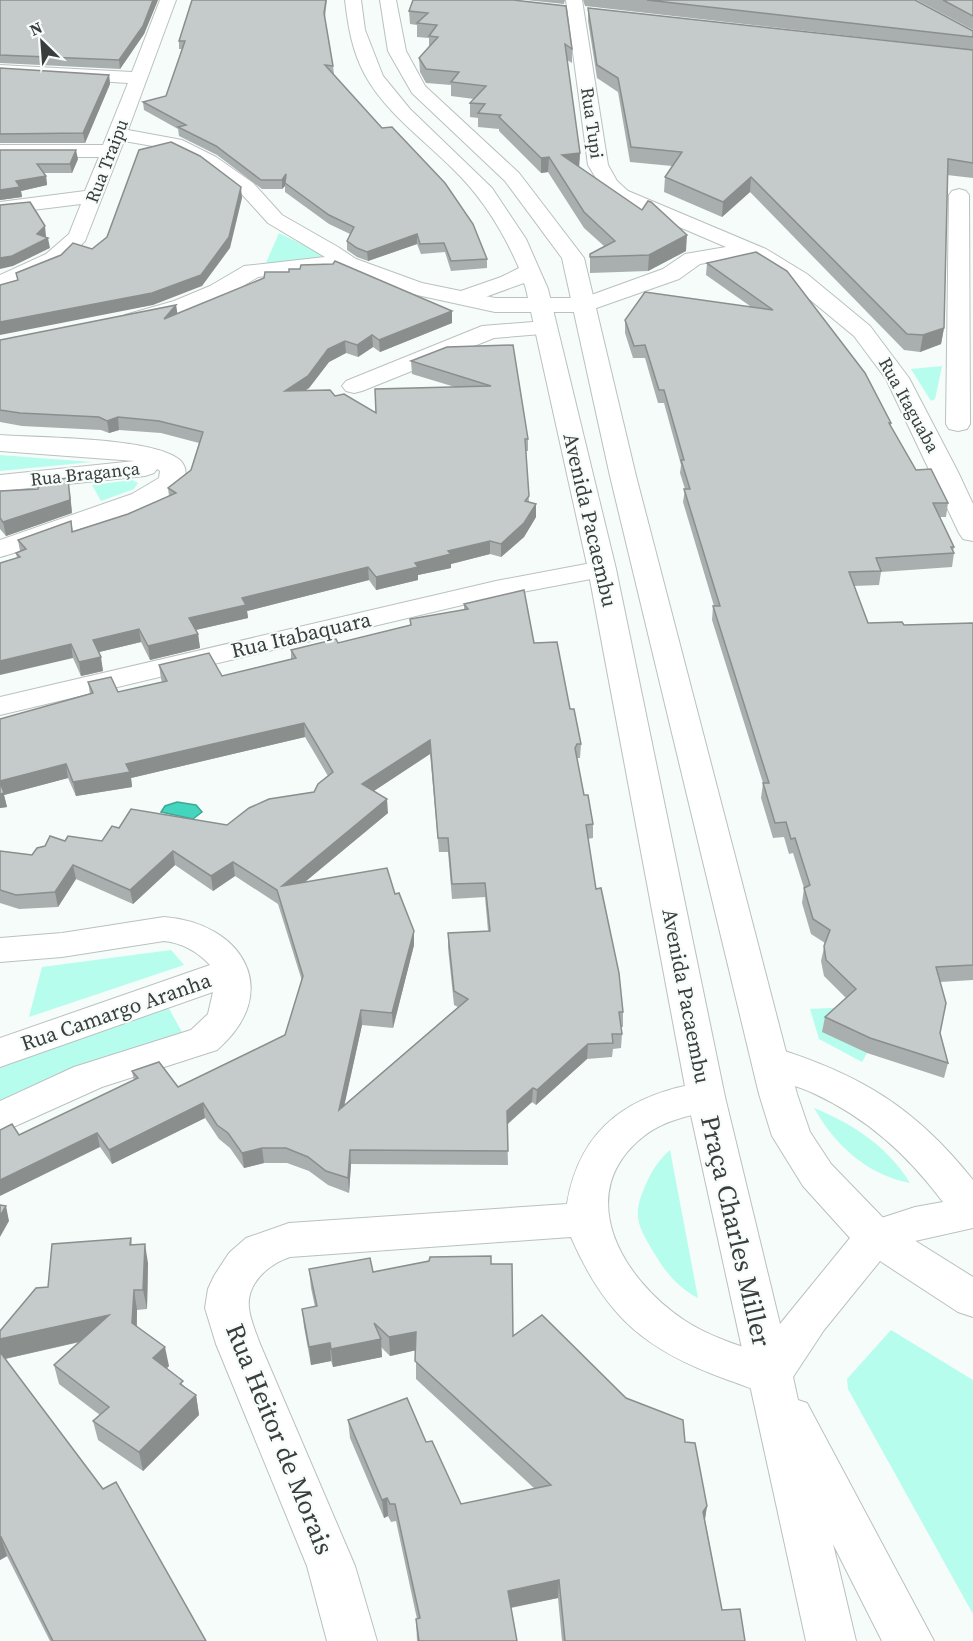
<svg xmlns="http://www.w3.org/2000/svg" width="973" height="1641" viewBox="0 0 973 1641" font-family="'Source Serif 4',serif">
  <style>
    .green { fill: #b6fdee }
    .water { fill: #43d5be; stroke: #40a797; stroke-width: 1.5 }
    .lines { fill: none; stroke-linecap: round; stroke-linejoin: round }
    .minor-casing { stroke: #bac1bf; stroke-width: 2 }
    .major-casing { stroke: #bac1bf; stroke-width: 2 }
    .minor { fill: #fff; fill-rule: evenodd }
    .major { fill: #fff; fill-rule: evenodd }
    .wall { fill: #a9afae; fill-rule: evenodd }
    .shaded-wall { fill: #8a8e8d }
    .building { fill: #c5cbca; stroke: #8a8e8d; stroke-width: 1.5; fill-rule: evenodd }
    .labels { text-anchor: middle; stroke-width: 4.5; stroke-linejoin: round; paint-order: stroke }
    .far-street-label { font-size: 18px; fill: #3a3d3c; stroke: #f5fcfa }
    .street-label { font-size: 21px; fill: #3a3d3c; stroke: #f5fcfa }
    .near-street-label { font-size: 26px; fill: #3a3d3c; stroke: #f5fcfa }
  </style>
  <rect width="100%" height="100%" fill="#f5fcfa"/>
  <g class="green">
    <polygon points="279,233 328,257 266,263"/>
    <polygon points="942,366 935,399 931,401 911,369"/>
    <polygon points="0,455 92,462 0,471"/>
    <polygon points="132,480 138,483 134,489 101,501 92,485"/>
    <polygon points="171,950 184,965 29,1017 42,967"/>
    <polygon points="168,1007 182,1032 0,1107 0,1068"/>
    <polygon points="850,1007 823,1032 867,1053 862,1062 819,1039 810,1009"/>
    <path d="M814 1108C853 1124 887 1146 910 1183 867 1175 835 1145 814 1108Z"/>
    <path d="M670 1150 698 1298C680 1289 666 1273 656 1256 638 1226 631 1217 646 1184 652 1170 659 1160 670 1150Z"/>
    <polygon points="891,1330 973,1380 973,1614 848,1389 847,1379"/>
  </g>
  <polygon class="water" points="177,802 196,805 202,812 193,819 161,812 165,806"/>
  <g class="lines">
    <g class="minor-casing">
      <g id="minor">
        <polygon points="160,0 176,0 128,130 182,140 216,157 253,183 282,215 338,247 356,259 422,283 495,298 583,298 663,269 685,254 726,247 614,199 602,188 588,165 566,0 582,0 608,165 617,181 628,191 766,249 807,274 870,326 909,378 958,472 973,504 973,541 963,539 959,533 886,379 854,336 791,284 753,260 726,259 700,264 679,279 585,312 495,312 408,293 346,270 315,269 258,277 226,296 190,311 133,327 125,325 122,320 125,315 174,301 210,286 244,266 325,257 268,223 239,191 202,165 170,149 124,141 85,241 62,264 0,290 0,275 46,254 69,234 81,204 0,214 0,202 85,191 99,157 0,157 0,145 103,145 128,83 0,75 0,65 132,72"/>
        <polygon points="959,189 966,191 969,195 970,424 967,429 958,431 949,429 946,424 949,195 952,191"/>
        <polygon points="546,321 554,323 557,328 554,333 494,338 362,391 354,393 346,391 342,386 346,381 482,326"/>
        <path d="M0 435C38 438 153 437 180 460 189 469 186 480 178 488 156 511 100 522 69 533 46 541 23 551 0 557V540L132 494 159 478 160 471 157 469 154 473 145 476 0 491V475L135 461 0 451Z"/>
        <polygon points="602,561 612,563 616,569 612,575 496,597 0,715 0,697 496,581"/>
        <path d="M164 917C243 923 284 992 217 1050L102 1087 0 1133V1101L74 1067 191 1030 208 1014 213 992 0 1067V1038L210 965C197 951 182 943 164 941L62 957 0 962V938L62 933Z"/>
        <path d="M772 1047C860 1074 916 1108 973 1180V1228L915 1241 875 1254 860 1249 854 1237 860 1225 915 1207 943 1202C907 1154 867 1118 813 1093 794 1084 763 1079 753 1061L759 1051Z"/>
        <path d="M706 1082 720 1087 725 1097 720 1107C693 1116 667 1118 644 1136 571 1193 622 1279 684 1320 714 1340 751 1349 785 1361L791 1375 785 1389C763 1397 750 1387 728 1380 647 1351 606 1318 571 1237L290 1257C269 1264 246 1283 249 1308 250 1319 256 1333 260 1344L355 1566 377 1641H327L307 1566 216 1344 205 1308 208 1289 214 1276 229 1253 246 1238 289 1223 567 1204C580 1126 632 1093 706 1082Z"/>
      </g>
    </g>
    <g class="major-casing">
      <path id="major" d="M345 0H361L365 30 383 76 410 109 492 188 526 239 548 289 616 569 725 1097 780 1324 850 1238 803 1186 772 1136 759 1094 610 476 562 258 505 181 412 93 388 51 380 0H396L406 51 425 86 519 173 584 258 636 476 797 1094 810 1132 831 1164 890 1225 973 1277V1317L958 1312 880 1261 824 1330 793 1377 798 1400 807 1403 934 1641H882L833 1544 856 1641H806L687 1097 588 569 526 289 524 283 466 304 458 302 455 297 458 292 501 277 519 268C503 231 482 197 453 169 423 139 386 113 365 75 352 51 348 26 345 0Z"/>
    </g>
    <use href="#minor" class="minor"/>
    <use href="#major" class="major"/>
  </g>
  <g class="wall">
    <polygon points="0,0 158,0 144,34 120,69 0,63"/>
    <polygon points="192,0 327,0 325,18 333,66 334,74 333,74 487,259 487,268 451,271 445,252 421,254 417,244 368,261 357,257 347,250 347,241 350,234 329,224 285,192 285,186 282,189 262,189 217,155 179,136 178,129 144,110 143,102 166,96 182,49 179,49 179,41"/>
    <polygon points="513,0 572,49 572,63 567,60 580,153 579,167 686,251 648,271 590,273 590,254 604,246 584,228 548,172 541,173 499,131 499,129 478,127 478,118 470,117 470,103 474,99 451,96 451,85 426,83 420,72 419,58 429,47 429,38 417,37 417,25 410,24 409,11"/>
    <polygon points="526,0 565,0 564,4"/>
    <polygon points="583,0 915,0 973,31 973,50 585,6"/>
    <polygon points="917,0 973,0 973,30"/>
    <polygon points="588,8 973,50 973,178 947,175 944,328 941,344 920,352 904,350 750,192 722,217 664,192 665,177 672,166 630,162 618,92 597,78 588,21"/>
    <polygon points="0,68 109,75 110,84 85,143 0,143"/>
    <polygon points="0,150 78,159 72,173 44,173 46,176 47,185 21,191 22,197 0,200"/>
    <polygon points="756,252 891,423 891,427 916,470 948,503 946,517 939,517 954,547 953,551 954,553 952,567 881,572 879,585 854,586 868,623 904,625 973,623 973,980 940,982 940,1033 948,1063 944,1078 867,1053 822,1032 825,1017 846,998 824,976 821,961 825,943 811,934 802,903 804,888 793,853 789,854 784,837 773,838 761,798 763,783 712,620 713,606 714,606 683,502 685,489 680,473 681,465 664,403 658,403 645,358 633,358 625,333 625,320 750,306 706,275 707,263"/>
    <polygon points="176,305 177,314 452,323 380,352 373,347 358,357 346,353 329,362 309,388 306,390 335,396 376,413 455,387 412,374 411,361 513,345 528,439 528,451 526,451 529,502 536,517 524,537 501,557 490,554 451,564 451,568 418,575 418,580 376,590 369,580 247,611 248,618 196,630 198,634 200,648 150,660 141,642 99,652 103,671 81,676 73,658 17,558 16,553 20,551 18,540 71,521 73,531 128,514 169,496 168,488 191,470 199,443 161,433 119,430 109,433 101,430 22,426 0,422 0,340"/>
    <polygon points="0,491 70,491 72,513 6,536 0,529"/>
    <path d="M464 604 534 643 570 709 581 744 580 758H577L584 795 593 824V838L588 839 596 889 623 1012V1027H621L622 1034 621 1048 613 1049 612 1057 587 1059 536 1105 532 1102 507 1125 508 1165 351 1164 349 1193 328 1185 309 1171 287 1163H264L244 1168 230 1148 219 1139 205 1118 112 1164 100 1147 19 1135 134 1081 132 1071 178 1087 285 1035 302 981 278 904 235 876 213 891 175 865 133 904 76 879 58 907 19 909 0 903V851L32 855 45 846 65 841H102L119 828 227 825 314 792 328 776 305 737 131 778 132 787 76 796 68 778 4 795 7 807 0 808V719L90 694 88 682 118 692 162 682 161 679 159 665 222 676 291 659V650L338 643 410 625V619L464 610ZM430 754 439 852H448L452 899 485 897 488 931 448 933V948L454 1005 458 1007 344 1105 362 1025 393 1028 414 945 395 894 305 882 388 813 374 791Z"/>
    <polygon points="131,1238 132,1245 148,1263 147,1309 137,1310 137,1326 169,1366 167,1368 185,1387 196,1395 199,1415 143,1471 98,1440 93,1421 100,1415 59,1384 54,1365 80,1342 5,1359 206,1641 50,1641 7,1556 0,1560 0,1331 48,1287"/>
    <polygon points="491,1264 513,1336 626,1398 685,1442 707,1506 705,1520 722,1610 745,1641 562,1641 558,1598 511,1608 517,1641 417,1641 416,1619 417,1619 396,1521 391,1522 388,1516 384,1518 350,1438 348,1420 426,1442 461,1504 535,1489 416,1379 416,1350 390,1356 381,1347 382,1357 333,1367 331,1361 311,1365 304,1327 302,1309 315,1307 311,1288 309,1269 373,1272"/>
  </g>
  <g class="shaded-wall">
    <polygon points="153,0 158,0 144,34 120,69 119,60"/>
    <polygon points="109,75 110,84 85,143 83,133"/>
    <polygon points="76,150 78,159 72,173 70,164"/>
    <polygon points="580,153 579,168 562,155"/>
    <polygon points="549,157 548,172 541,173 541,158"/>
    <polygon points="286,174 285,186 282,189 282,180"/>
    <polygon points="46,176 47,185 21,191 22,197 0,200 0,190 16,181"/>
    <polygon points="751,177 750,192 722,217 723,202"/>
    <polygon points="241,187 242,198 230,248 202,286 153,305 0,335 0,322"/>
    <polygon points="45,226 46,236 42,241 48,238 50,248 13,266 0,269 0,258 37,234"/>
    <polygon points="417,234 417,244 368,261 367,252"/>
    <polygon points="687,235 686,251 648,271 649,255"/>
    <polygon points="176,305 178,317 164,319"/>
    <polygon points="452,311 452,323 380,352 379,340"/>
    <polygon points="944,328 941,344 920,352 923,335"/>
    <polygon points="372,335 373,347 358,357 357,345"/>
    <polygon points="345,341 346,353 329,362 309,388 286,403 285,391 328,349"/>
    <polygon points="118,417 119,430 109,433 107,421"/>
    <polygon points="68,478 72,513 6,536 3,522"/>
    <polygon points="536,504 536,517 524,537 501,557 501,544"/>
    <polygon points="490,541 490,554 451,564 451,568 418,575 418,580 376,590 376,577 448,551"/>
    <polygon points="368,567 369,580 247,611 248,618 191,631 189,618 242,598"/>
    <polygon points="139,629 141,642 95,653 93,640"/>
    <polygon points="198,634 200,648 150,660 148,646"/>
    <polygon points="71,644 73,658 0,675 0,661"/>
    <polygon points="101,657 103,671 81,676 79,662"/>
    <polygon points="304,723 305,737 131,778 132,787 76,796 73,782 126,764"/>
    <polygon points="430,740 430,754 363,798 362,784"/>
    <polygon points="66,764 68,778 4,795 7,807 0,808 0,781"/>
    <polygon points="387,799 388,813 283,900 282,886"/>
    <polygon points="173,851 175,865 133,904 130,890"/>
    <polygon points="233,862 235,876 213,891 211,876"/>
    <polygon points="73,865 76,879 58,907 55,892"/>
    <polygon points="414,931 414,945 393,1028 392,1013"/>
    <polygon points="361,1010 362,1025 340,1125 339,1110"/>
    <polygon points="588,1044 587,1059 536,1105 537,1090"/>
    <polygon points="533,1088 532,1102 506,1125 507,1111"/>
    <polygon points="203,1103 205,1118 112,1164 109,1150"/>
    <polygon points="97,1133 100,1147 0,1196 0,1180"/>
    <polygon points="262,1148 264,1163 244,1168 242,1153"/>
    <polygon points="350,1150 351,1164 349,1193 348,1178"/>
    <polygon points="6,1206 9,1221 0,1237 0,1216"/>
    <polygon points="145,1244 148,1263 147,1309 143,1290"/>
    <polygon points="134,1290 137,1310 136,1342 132,1323"/>
    <polygon points="109,1315 113,1334 0,1360 0,1339"/>
    <polygon points="416,1332 417,1350 390,1356 389,1337"/>
    <polygon points="381,1339 382,1357 333,1367 331,1349"/>
    <polygon points="330,1343 331,1361 311,1365 309,1347"/>
    <polygon points="165,1347 169,1366 157,1377 153,1358"/>
    <polygon points="196,1395 199,1415 143,1471 139,1452"/>
    <polygon points="387,1498 388,1516 384,1518 382,1500"/>
    <polygon points="707,1506 704,1524 703,1512"/>
    <polygon points="1,1537 7,1556 0,1560 0,1538"/>
    <polygon points="559,1580 558,1598 508,1608 508,1591"/>
  </g>
  <g class="building">
    <polygon points="0,0 153,0 143,26 119,60 0,55"/>
    <polygon points="192,0 326,0 324,13 333,66 325,65 382,128 392,127 445,183 473,224 487,259 451,261 444,243 420,244 417,234 367,252 357,248 347,241 354,227 329,215 285,183 286,174 282,180 261,180 216,146 178,127 186,125 143,102 166,96 185,41 179,41"/>
    <polygon points="413,0 513,0 566,6 572,49 565,44 580,153 562,155 642,210 648,201 651,202 687,235 649,255 590,257 590,254 615,241 584,212 549,157 541,158 499,117 501,115 478,113 485,104 470,103 486,86 451,82 459,72 426,69 419,58 438,37 429,36 437,25 417,23 428,13 409,11"/>
    <polygon points="647,0 915,0 973,31 973,37"/>
    <polygon points="943,0 973,0 973,16"/>
    <polygon points="588,8 973,50 973,163 948,159 944,328 923,335 907,334 751,177 723,202 665,177 682,152 631,147 618,78 597,65"/>
    <polygon points="0,68 109,75 83,133 0,134"/>
    <polygon points="171,142 200,156 241,187 229,237 201,275 152,293 0,322 0,285 18,280 16,273 61,255 73,243 92,249 107,237 139,150"/>
    <polygon points="0,150 76,150 70,164 37,164 46,176 16,181 20,187 0,190"/>
    <polygon points="30,202 45,226 37,234 48,238 12,256 0,258 0,205"/>
    <polygon points="756,252 787,271 865,373 891,423 889,423 916,470 931,469 948,503 933,503 954,547 951,547 954,553 876,558 881,571 849,572 868,623 902,622 904,625 973,623 973,965 936,967 946,1003 940,1033 948,1063 870,1038 825,1017 856,989 826,960 824,946 830,930 813,919 804,888 810,885 795,838 791,839 786,822 775,823 763,783 769,783 713,606 720,606 684,489 690,489 681,460 684,460 664,390 659,390 645,345 634,346 625,320 645,292 773,310 707,263"/>
    <polygon points="335,261 452,311 379,340 372,335 357,345 345,341 328,349 308,376 285,391 330,390 335,396 344,394 376,413 375,389 491,386 411,361 447,347 513,345 528,439 525,439 529,496 525,501 536,504 524,523 501,544 490,541 448,551 451,554 415,563 418,567 376,577 368,567 242,598 246,605 189,618 198,634 148,646 139,629 93,640 101,657 79,662 71,644 0,661 0,563 20,557 16,553 26,549 18,540 71,521 72,532 128,514 176,493 168,488 191,470 203,432 159,421 118,417 107,421 99,417 20,413 0,410 0,340 176,305 164,319 264,278 265,272 289,272 289,269 300,269 301,265 333,264"/>
    <polygon points="68,478 70,500 3,522 0,518 0,491 38,489 38,487 42,486 42,481"/>
    <path d="M524 590 534 643 557 642 570 709H574L581 744H577L575 748 584 795H588L593 824 586 825 596 889 601 888 619 973 623 1012H619L622 1034H612L613 1043 588 1044 537 1090 533 1088 507 1111 508 1151 350 1150 348 1178 326 1171 308 1157 286 1148H262L242 1153 228 1133 217 1125 203 1103 109 1150 97 1133 0 1180V1130L12 1124 19 1135 138 1078 132 1071 159 1062 178 1087 285 1035 303 976 277 890 233 862 211 876 173 851 130 890 73 865 55 892 16 895 0 890V851L32 855 37 848 45 846 50 836 65 841 68 836 102 841 112 826 119 828 131 809 227 825 249 808 269 799 314 792 318 784 333 772 304 723 126 764 130 772 73 782 66 764 0 781V719L93 693 88 682 111 677 118 692 167 681 159 665 209 653 222 676 296 658 291 650 336 639 338 643 411 625 410 619 468 609 464 604ZM430 740 438 838H448L452 884 485 883 490 931 448 933 454 991 468 999 339 1110 361 1010 392 1013 414 931 399 893 395 894 387 868 282 886 387 799 362 784Z"/>
    <polygon points="0,782 4,793 0,794"/>
    <polygon points="0,1205 6,1206 0,1216"/>
    <polygon points="131,1238 130,1245 145,1244 143,1290 134,1290 132,1323 165,1347 153,1358 183,1381 180,1384 196,1395 139,1452 93,1421 109,1407 54,1365 109,1315 0,1339 0,1331 36,1288 48,1287 52,1244"/>
    <polygon points="491,1256 491,1264 512,1264 513,1336 542,1315 626,1398 683,1420 685,1442 695,1443 707,1506 703,1512 722,1610 740,1609 745,1641 565,1641 559,1580 508,1591 517,1641 419,1641 416,1619 420,1618 395,1504 390,1504 387,1498 382,1500 348,1420 407,1398 426,1442 432,1441 461,1504 551,1485 415,1361 416,1332 389,1337 374,1323 381,1339 331,1349 330,1343 309,1347 302,1309 317,1306 309,1269 370,1258 373,1272 429,1261 430,1257"/>
    <polygon points="0,1352 103,1489 116,1482 206,1641 53,1641 1,1537 0,1538"/>
  </g>
  <g class="labels">
    <g class="far-street-label">
      <text transform="translate(592 123) rotate(82)" y="6">Rua Tupi</text>
      <text transform="translate(107 161) rotate(-69)" y="6">Rua Traipu</text>
      <text transform="translate(909 405) rotate(61)" y="6">Rua Itaguaba</text>
      <text transform="translate(85 474) rotate(-6)" y="6">Rua Bragança</text>
    </g>
    <g class="street-label">
      <text transform="translate(590 520) rotate(77)" y="7">Avenida Pacaembu</text>
      <text transform="translate(301 635) rotate(-13)" y="7">Rua Itabaquara</text>
      <text transform="translate(686 996) rotate(79)" y="7">Avenida Pacaembu</text>
      <text transform="translate(116 1012) rotate(-19)" y="7">Rua Camargo Aranha</text>
    </g>
    <g class="near-street-label">
      <text transform="translate(736 1231) rotate(77)" y="9">Praça Charles Miller</text>
      <text transform="translate(280 1439) rotate(68)" y="9">Rua Heitor de Morais</text>
    </g>
  </g>
  <g transform="translate(42 42) rotate(335)" stroke="#f5fcfa" stroke-width="4.5" paint-order="stroke">
  <path d="M0-4.5L10 22L0 15L-10 22Z" fill="#3a3d3c"/>
  <text y="-9" font-size="16" font-weight="bold" text-anchor="middle" fill="#3a3d3c">N</text>
  </g>
</svg>
